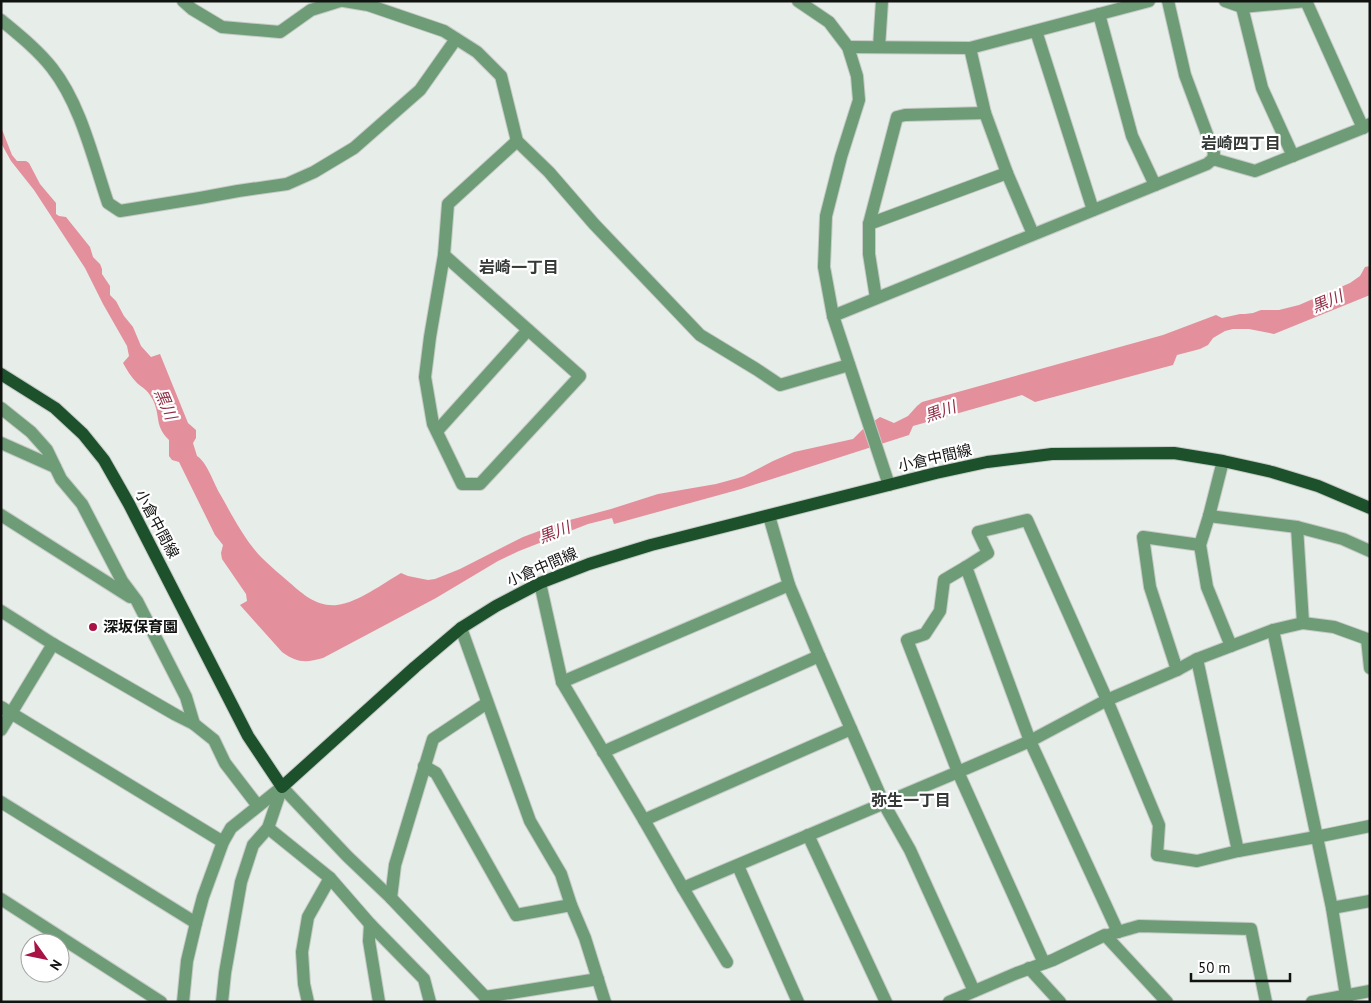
<svg xmlns="http://www.w3.org/2000/svg" width="1371" height="1003" viewBox="0 0 1371 1003" font-family="'PT Sans','Noto Sans JP',sans-serif">
  <style>
    .water { fill: #e48f9c }
    .lines { fill: none; stroke-linecap: round; stroke-linejoin: round }
    .minor-casing { stroke: #c5cac6; stroke-width: 14 }
    .major-casing { stroke: #c5cac6; stroke-width: 14 }
    .minor { stroke: #6e9c77; stroke-width: 12 }
    .major { stroke: #1d512b; stroke-width: 12 }
    .poi-dot { fill: #a81245; stroke: #fff; stroke-width: 2 }
    .labels { text-anchor: middle; stroke-width: 4.5; stroke-linejoin: round; paint-order: stroke }
    .street-label { font-size: 15px; fill: #111311; stroke: #fff }
    .poi-label { font-size: 15px; font-weight: bold; fill: #111311; stroke: #fff; text-anchor: start }
    .neighbourhood-label { font-size: 16px; font-weight: bold; fill: #363a37; stroke: #fff }
    .water-label { font-size: 16px; font-style: italic; fill: #902c44; stroke: #fff }
  </style>
  <rect width="100%" height="100%" fill="#e7ede8"/>
  <path class="water" d="M1 127 12 155 17 161H26L29 163 40 184 56 203V214L59 216 66 217 90 247 93 257 100 264 102 269V274L110 286V295L116 301 124 316 133 327 141 346 151 357 160 354 188 423 196 430V438L193 443 197 456C207 462 214 484 220 494 232 515 245 541 262 558 271 567 281 575 290 583 304 595 317 607 337 605 359 602 382 584 401 573L408 576 428 580 435 579 460 569 523 537 566 521 611 509 658 494 716 484 738 478 744 476 773 461 794 452 853 439 864 428 880 417 894 423 908 416 917 406 922 402 1163 335 1216 315 1222 318 1240 314H1245L1253 313 1261 310H1279L1299 305 1350 283 1360 276 1365 267 1370 266V295L1274 334 1249 329H1233L1225 331 1213 338 1208 345 1200 349 1177 355 1173 365 1035 402 1022 395 913 426 909 435 741 489 614 524 612 518 588 524 519 551 498 561 436 598 323 658C306 663 297 663 282 652L240 605 247 601 246 594 222 559 221 553 223 545 215 535 179 462 172 460 169 456V440C154 425 161 417 153 400 147 389 145 390 137 383 131 377 127 370 123 363L129 356 127 346 103 304 85 268 34 190 11 161 1 143Z"/>
  <g class="lines">
    <g class="minor-casing">
      <g id="minor">
        <polyline points="183,1 192,9 222,27 280,32 311,10 340,1"/>
        <polyline points="344,1 368,5 444,31 477,52 501,76 517,141 549,172 594,224 700,335 756,369 780,385 849,365"/>
        <polyline points="798,1 829,22 848,47 857,76 859,100 841,157 826,216 824,267 833,316 889,485"/>
        <polyline points="1225,1 1242,7 1307,1"/>
        <polyline points="1306,1 1363,128"/>
        <polyline points="1242,7 1262,88 1293,156"/>
        <polyline points="1099,14 1132,136 1155,185"/>
        <path d="M1 20C19 35 38 50 52 68 81 105 93 159 108 203L120 211 200 198 238 191 287 184 314 172 354 148 420 90 456 39"/>
        <polyline points="1036,31 1093,210"/>
        <polyline points="848,47 970,48 1149,1"/>
        <polyline points="879,47 882,1"/>
        <polyline points="970,48 985,113 1007,173 1033,234"/>
        <polyline points="1213,159 1255,171 1363,128 1370,124"/>
        <polyline points="869,224 1007,173"/>
        <polygon points="444,255 580,376 480,484 462,484 433,424 425,377 430,337"/>
        <polyline points="444,255 448,204 517,141"/>
        <polyline points="876,298 869,254 869,224 897,117 905,115 985,113"/>
        <polyline points="833,316 1207,164 1213,159 1214,153 1185,75 1168,1"/>
        <polyline points="1,408 31,432 47,450 61,479 82,504 122,581 137,601 186,697 194,724"/>
        <polyline points="437,431 528,330"/>
        <polyline points="1,443 55,467"/>
        <polyline points="1,515 130,597"/>
        <polyline points="769,516 789,585 819,656"/>
        <polyline points="1209,516 1223,461"/>
        <polyline points="1297,527 1303,623"/>
        <polyline points="966,567 988,553 978,532 1027,520 1107,700 1159,825 1157,855 1197,861 1238,851 1316,837 1370,826"/>
        <polyline points="540,583 562,682 644,820 683,888 958,772 1030,741 1107,700 1177,670 1197,659 1273,630 1303,623 1334,627 1370,640"/>
        <polyline points="1,611 53,644 176,715 194,724 214,740 225,763 258,806"/>
        <polyline points="461,628 530,821 561,874 571,905 585,938 605,1002"/>
        <polyline points="1273,630 1332,908 1347,1002"/>
        <polyline points="1367,639 1370,668"/>
        <polyline points="1231,646 1207,587 1200,545 1209,516 1297,527 1343,539 1370,551"/>
        <polyline points="1197,659 1238,851"/>
        <polyline points="1177,670 1150,587 1143,537 1200,545"/>
        <polyline points="562,682 789,585"/>
        <polyline points="1,707 223,842"/>
        <polyline points="1,730 53,644"/>
        <polyline points="603,752 819,656 884,804 910,850 974,991"/>
        <polyline points="424,766 436,773 516,915 571,905"/>
        <polyline points="282,787 347,856 391,898 490,1002"/>
        <polyline points="1,802 196,923"/>
        <polyline points="644,820 851,729"/>
        <polyline points="268,828 330,878 370,924 424,979 430,1002"/>
        <polyline points="808,835 886,1002"/>
        <polyline points="738,866 798,1002"/>
        <polyline points="683,888 727,962"/>
        <polyline points="391,898 395,865 433,739 487,703"/>
        <polyline points="1,899 161,1002"/>
        <polyline points="1332,908 1370,901"/>
        <polyline points="370,924 369,941 379,1002"/>
        <polyline points="1111,934 1139,926 1251,929 1266,1002"/>
        <polyline points="1044,963 958,772 907,640 925,634 940,611 944,580 966,567 1030,741 1118,932"/>
        <polyline points="1029,968 1060,1002"/>
        <polyline points="485,997 598,979"/>
        <polyline points="183,1002 187,961 196,923 203,897 223,842 231,828 282,787"/>
        <polyline points="222,1002 225,973 241,882 253,845 268,828 282,787"/>
        <polyline points="308,1002 304,984 302,952 308,917 330,878"/>
        <polyline points="949,1002 1017,973 1053,960 1105,935 1167,1002"/>
        <polyline points="1312,1002 1370,991"/>
      </g>
    </g>
    <g class="major-casing">
      <polyline id="major" points="1,374 55,408 83,434 104,460 129,504 248,736 282,787 415,667 461,628 496,606 540,583 589,564 651,545 936,473 987,462 1052,454 1174,453 1223,461 1272,472 1318,486 1370,508"/>
    </g>
    <use href="#minor" class="minor"/>
    <use href="#major" class="major"/>
  </g>
  <circle class="poi-dot" cx="93" cy="627" r="5"/>
  <g class="labels">
    <g class="street-label">
      <text transform="translate(935 458) rotate(-13)" y="5">小倉中間線</text>
      <text transform="translate(157 524) rotate(62)" y="5">小倉中間線</text>
      <text transform="translate(542 567) rotate(-23)" y="5">小倉中間線</text>
    </g>
    <g class="poi-label">
      <text x="103" y="632">深坂保育園</text>
    </g>
    <g class="neighbourhood-label">
      <text x="1241" y="149">岩崎四丁目</text>
      <text x="519" y="273">岩崎一丁目</text>
      <text x="911" y="806">弥生一丁目</text>
    </g>
    <g class="water-label">
      <text transform="translate(1327 301) rotate(-23)" y="6">黒川</text>
      <text transform="translate(166 404) rotate(67)" y="6">黒川</text>
      <text transform="translate(940 411) rotate(-20)" y="6">黒川</text>
      <text transform="translate(554 532) rotate(-21)" y="6">黒川</text>
    </g>
  </g>
  <rect width="1371" height="1003" fill="none" stroke="#111311" stroke-width="5"/>
  <g transform="translate(45 958) rotate(123)"><circle r="24" fill="#ffffff" stroke="#a0a1a0"/>
  <path d="M0-4L9 19L0 12L-9 19Z" fill="#a81245"/>
  <text y="-8" font-size="14" font-weight="bold" text-anchor="middle" fill="#111311">N</text>
  </g>
  <path d="M1191 973v8h99v-8" fill="none" stroke="#111311" stroke-width="2.5"/>
  <text x="1198" y="973" font-size="15" fill="#111311" stroke="#ffffff" stroke-width="4" paint-order="stroke">50 m</text>
</svg>
